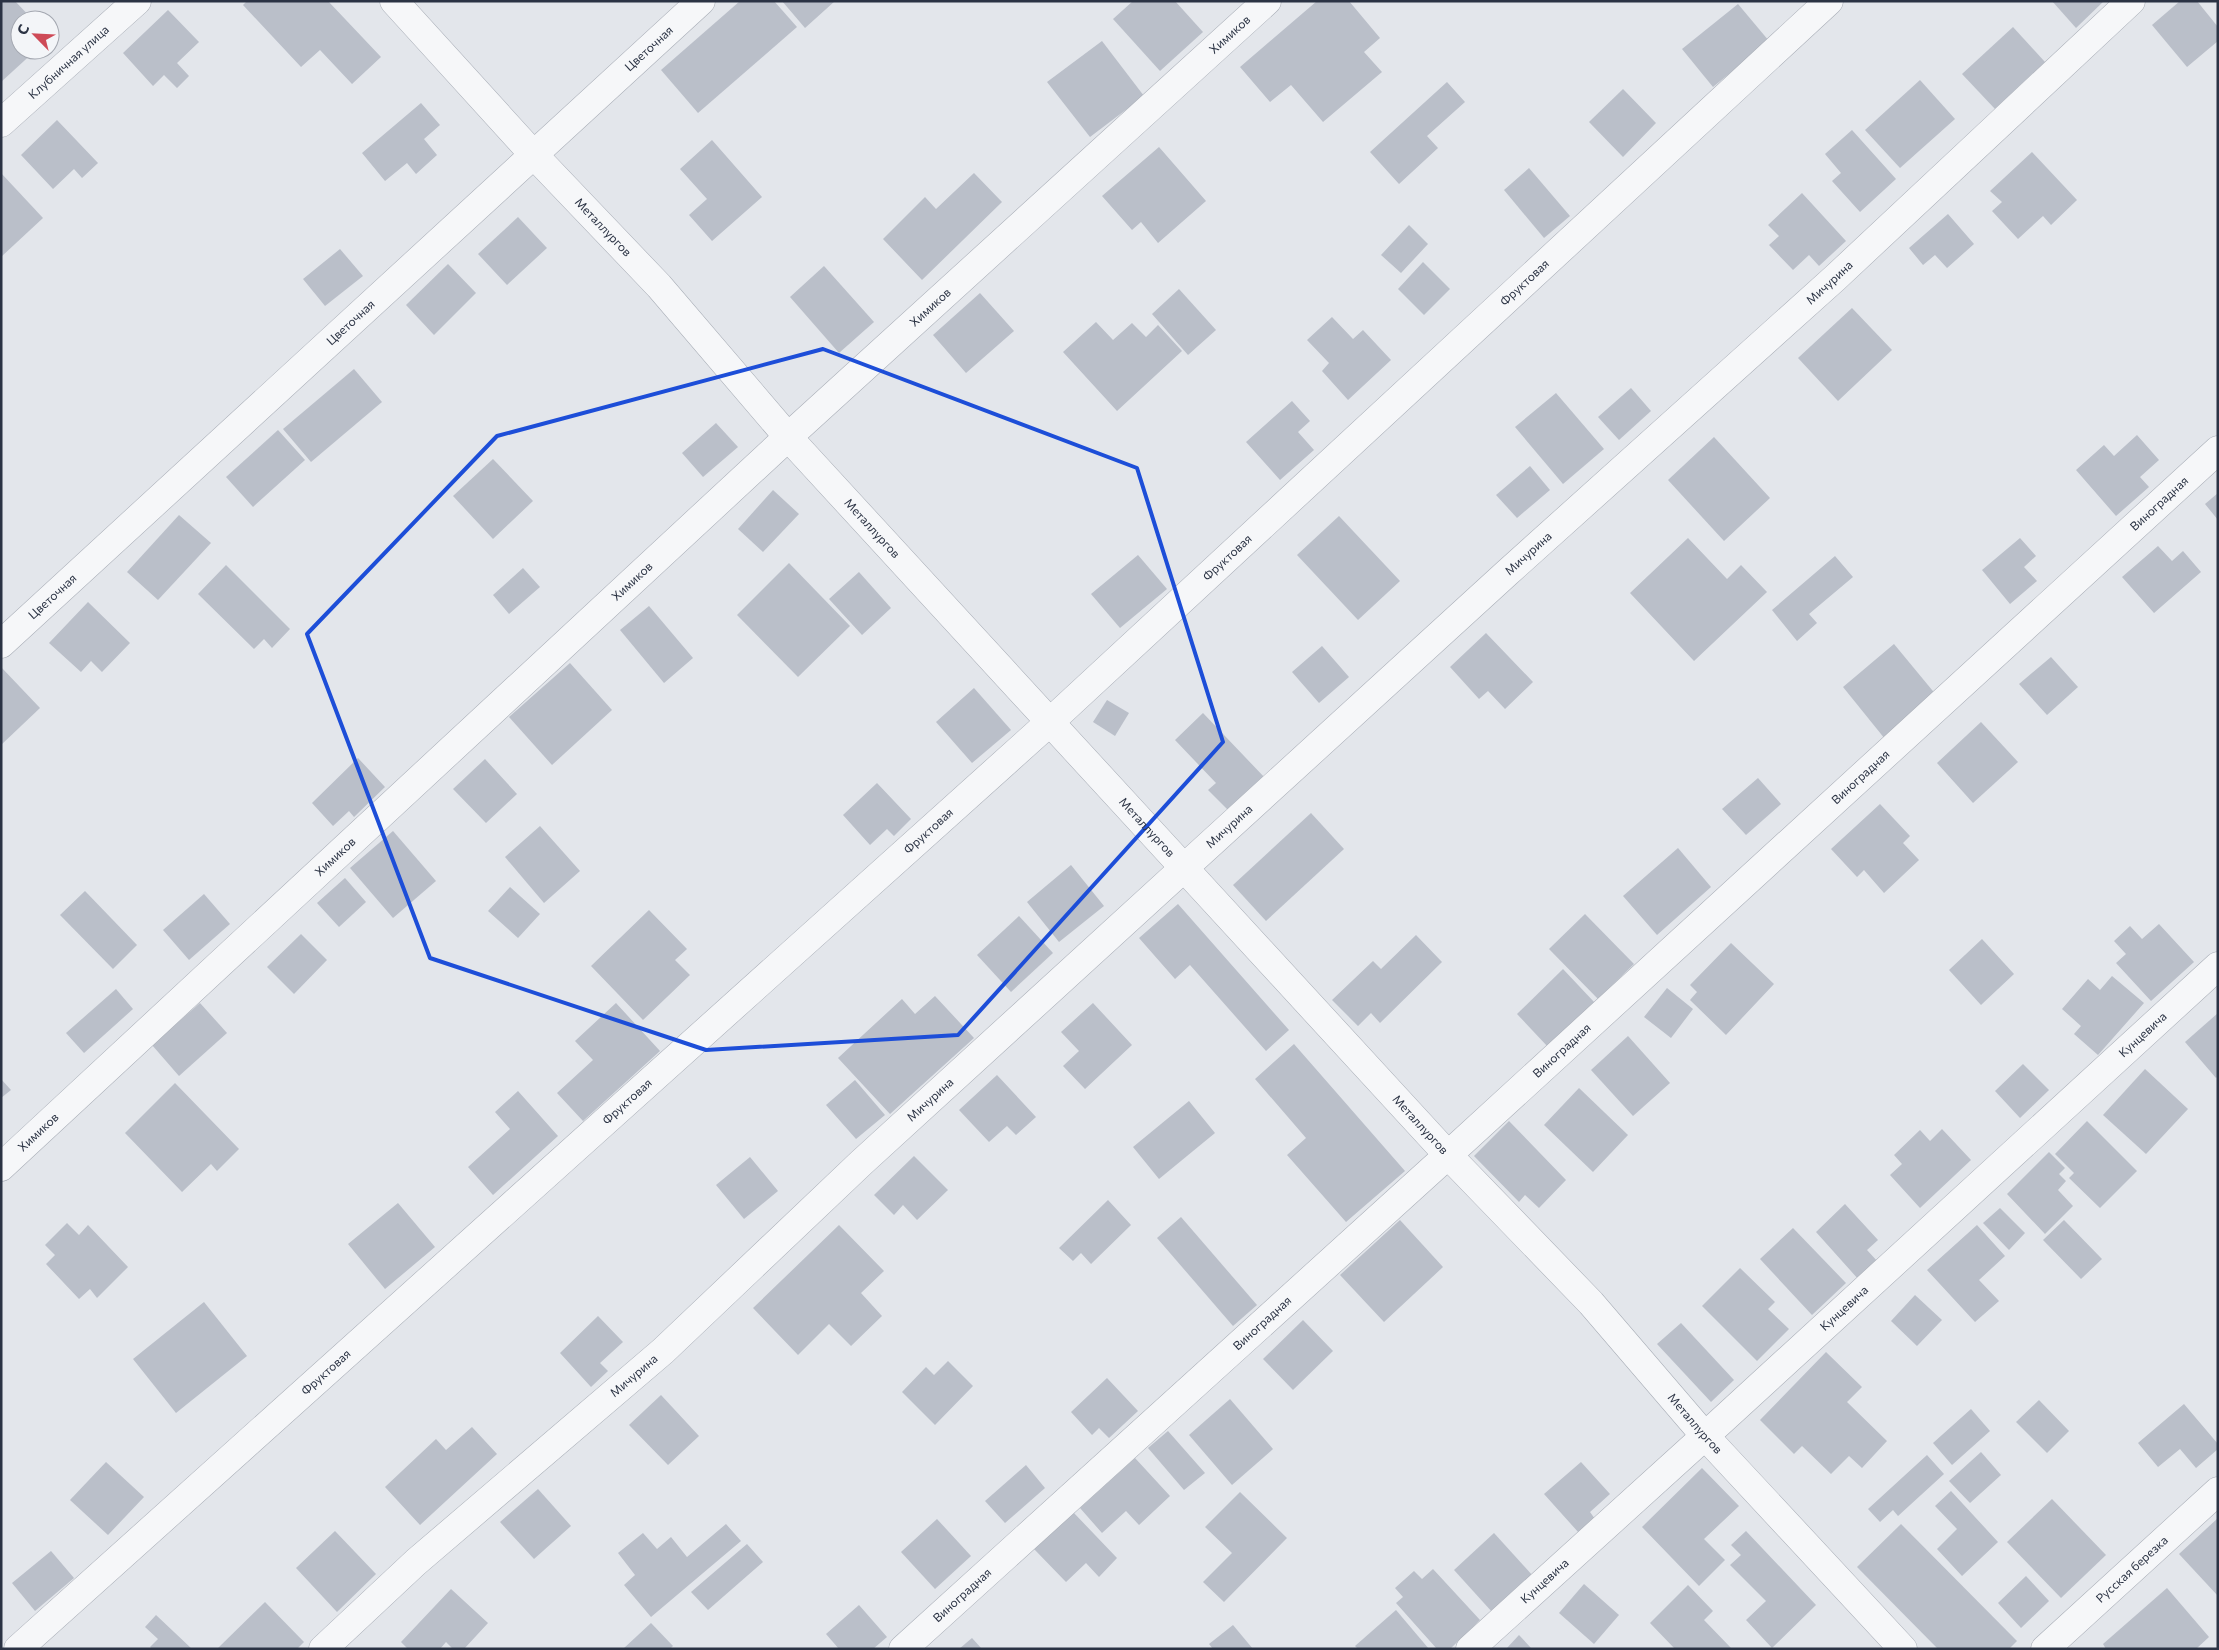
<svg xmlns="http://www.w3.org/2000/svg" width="2219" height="1650" viewBox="0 0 2219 1650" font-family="Commissioner,sans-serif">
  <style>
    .building { fill: #babfc9 }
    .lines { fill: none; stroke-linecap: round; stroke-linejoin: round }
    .minor-casing { stroke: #a8adb6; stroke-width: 29 }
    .minor { stroke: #f6f7f9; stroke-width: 28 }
    .marked { fill: none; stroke: #1d4ed8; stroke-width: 4; stroke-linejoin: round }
    .labels { text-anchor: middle; stroke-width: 4; stroke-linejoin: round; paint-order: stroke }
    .street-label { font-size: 12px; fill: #2b3344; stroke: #f3f5f8 }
  </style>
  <rect width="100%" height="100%" fill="#e3e6eb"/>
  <g class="building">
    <polygon points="1,1 15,1 33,20 20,20 20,50 36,50 1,82"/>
    <polygon points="247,1 328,1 381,57 352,84 320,50 301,67 243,5"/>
    <polygon points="740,1 774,1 797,27 698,113 661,70"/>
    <polygon points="782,1 835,1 805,28"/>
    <polygon points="1133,1 1175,1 1203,32 1160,71 1113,19"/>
    <polygon points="1317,1 1349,1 1380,38 1364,52 1382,72 1323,122 1291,85 1270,102 1240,67"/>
    <polygon points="2052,1 2104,1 2076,28"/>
    <polygon points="2180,1 2197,1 2218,27 2218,41 2187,67 2152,25"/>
    <polygon points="1738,4 1769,41 1713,87 1682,49"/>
    <polygon points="168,10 199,42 177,63 189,76 177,88 164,75 153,86 123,53"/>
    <polygon points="2013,27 2045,62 1995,109 1962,74"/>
    <polygon points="1102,41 1144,96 1090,137 1047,82"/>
    <polygon points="1920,80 1955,119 1900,168 1865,130"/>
    <polygon points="1447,82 1465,102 1427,136 1438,148 1399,184 1370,152"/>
    <polygon points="1623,89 1656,123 1623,157 1589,122"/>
    <polygon points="421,103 440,125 424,139 437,155 416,174 407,163 385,181 362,153"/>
    <polygon points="57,120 98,163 82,178 74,169 53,189 21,155"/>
    <polygon points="1852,130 1896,179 1860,212 1832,181 1841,173 1825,154"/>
    <polygon points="712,140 762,197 712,241 689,215 707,199 680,169"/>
    <polygon points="1159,147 1206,201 1158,243 1141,222 1132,230 1102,196"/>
    <polygon points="2032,152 2077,200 2051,225 2043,216 2018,239 1992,211 2002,202 1990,191"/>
    <polygon points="1529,168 1570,216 1544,238 1504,190"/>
    <polygon points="1,173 43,218 1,257"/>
    <polygon points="974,173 1002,202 922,280 883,239 925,197 936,209"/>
    <polygon points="1802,193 1846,241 1819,266 1809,255 1793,270 1769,245 1779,236 1768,225"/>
    <polygon points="1948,214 1974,244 1947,268 1935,255 1923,265 1909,248"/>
    <polygon points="518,217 547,248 507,285 478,254"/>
    <polygon points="1409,225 1428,244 1401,273 1381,255"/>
    <polygon points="340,249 363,276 325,306 303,279"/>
    <polygon points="1423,262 1450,289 1424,315 1398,289"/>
    <polygon points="448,264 476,293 434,335 406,305"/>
    <polygon points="824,266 874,322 839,353 790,297"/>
    <polygon points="1179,289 1216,330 1188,355 1152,314"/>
    <polygon points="980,293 1014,331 966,373 933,335"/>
    <polygon points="1852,308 1892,350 1838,401 1798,358"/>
    <polygon points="1332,317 1353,339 1363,330 1391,360 1348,400 1322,371 1329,363 1307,340"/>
    <polygon points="1096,322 1113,340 1132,323 1146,337 1158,325 1182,351 1117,411 1063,352"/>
    <polygon points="354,369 382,402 311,462 283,429"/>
    <polygon points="1631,388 1651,411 1619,440 1598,417"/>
    <polygon points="1556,393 1604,449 1563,484 1515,427"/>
    <polygon points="1292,401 1310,421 1298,432 1314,450 1280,480 1246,442"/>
    <polygon points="716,423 738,447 703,477 682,453"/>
    <polygon points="278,430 305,460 253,507 226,477"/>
    <polygon points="2137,435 2159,460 2140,477 2149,487 2116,516 2076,470 2104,445 2114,456"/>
    <polygon points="1714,437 1770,498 1724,541 1668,480"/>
    <polygon points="493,459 533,501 493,539 453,496"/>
    <polygon points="1530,466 1550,490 1517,518 1496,495"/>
    <polygon points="773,490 799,514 763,552 738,529"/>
    <polygon points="2218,493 2218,520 2205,504"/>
    <polygon points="179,515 211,543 158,600 127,572"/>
    <polygon points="1339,516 1400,581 1358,620 1297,555"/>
    <polygon points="1688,538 1727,579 1741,565 1767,592 1694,661 1630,593"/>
    <polygon points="2020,538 2036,556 2024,567 2037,581 2010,604 1982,570"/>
    <polygon points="2158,546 2172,561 2183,551 2201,572 2154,613 2122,577"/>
    <polygon points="1138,555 1167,589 1120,628 1091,594"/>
    <polygon points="1835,556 1853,577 1809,614 1817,623 1797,641 1772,610"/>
    <polygon points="789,563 850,626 798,677 737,615"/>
    <polygon points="226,565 290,629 272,648 264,639 254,649 198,594"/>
    <polygon points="523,568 540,587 509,614 493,595"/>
    <polygon points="859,572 891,608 862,635 829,599"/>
    <polygon points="88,602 130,643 102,672 91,661 81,672 49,643"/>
    <polygon points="649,606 693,658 664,683 620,630"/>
    <polygon points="1486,633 1533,682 1505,709 1488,691 1479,699 1450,667"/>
    <polygon points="1894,644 1937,696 1885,739 1843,687"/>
    <polygon points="1322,646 1349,677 1319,703 1292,672"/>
    <polygon points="2051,657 2078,687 2047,715 2019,684"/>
    <polygon points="570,663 612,710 552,765 509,717"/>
    <polygon points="1,667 40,708 1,745"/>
    <polygon points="974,688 1011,730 972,763 936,722"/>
    <polygon points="1107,700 1129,713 1115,736 1093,722"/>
    <polygon points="1203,713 1266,779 1230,812 1208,790 1216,783 1175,740"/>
    <polygon points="1981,722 2018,762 1973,803 1937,763"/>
    <polygon points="358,758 385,787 354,817 349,811 333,826 312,803"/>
    <polygon points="485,759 517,794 486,823 453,789"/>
    <polygon points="1758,778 1781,804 1746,835 1722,809"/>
    <polygon points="877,783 911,819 894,836 887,829 870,845 843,815"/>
    <polygon points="1880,804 1910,836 1903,843 1919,860 1884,893 1864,870 1857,877 1831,849"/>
    <polygon points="1311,813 1344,849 1266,921 1233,885"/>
    <polygon points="540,826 580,871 544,903 505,857"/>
    <polygon points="393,831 436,881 393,918 350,868"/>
    <polygon points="1678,848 1711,887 1657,935 1623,896"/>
    <polygon points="1071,865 1104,906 1059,942 1027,902"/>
    <polygon points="345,878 366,902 339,927 317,903"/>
    <polygon points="510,887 540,914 518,938 488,911"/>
    <polygon points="85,891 137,945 113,969 60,915"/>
    <polygon points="204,894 230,924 189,960 163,930"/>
    <polygon points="1178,904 1289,1030 1266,1051 1190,965 1175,979 1139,938"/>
    <polygon points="649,910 687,949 675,960 690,975 643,1020 591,966"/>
    <polygon points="1585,914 1634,964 1598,999 1549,949"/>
    <polygon points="1019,916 1053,953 1011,992 977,955"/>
    <polygon points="2159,924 2194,962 2151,1001 2116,963 2126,954 2114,941 2130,926 2142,939"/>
    <polygon points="301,934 327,960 294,994 267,967"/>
    <polygon points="1416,935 1442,962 1380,1023 1371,1013 1358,1026 1332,1000 1373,961 1381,969"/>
    <polygon points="1982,939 2014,974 1981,1005 1949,970"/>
    <polygon points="1731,943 1774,984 1726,1035 1690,1000 1697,992 1690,985"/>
    <polygon points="1563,969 1595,1003 1548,1047 1517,1014"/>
    <polygon points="2112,976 2144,1003 2098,1055 2074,1034 2081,1026 2062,1009 2088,979 2100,990"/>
    <polygon points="1667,988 1693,1009 1671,1038 1644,1017"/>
    <polygon points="116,989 133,1009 84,1053 66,1033"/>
    <polygon points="935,996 974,1038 890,1114 838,1058 902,999 915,1014"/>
    <polygon points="200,1003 227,1033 179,1076 152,1045"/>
    <polygon points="616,1003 660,1051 583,1121 557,1093 593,1060 575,1041"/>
    <polygon points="1093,1003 1132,1045 1085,1089 1063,1066 1079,1051 1061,1032"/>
    <polygon points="2218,1013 2218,1076 2216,1078 2185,1042"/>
    <polygon points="1628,1036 1670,1083 1633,1116 1591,1070"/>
    <polygon points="1294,1044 1405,1171 1346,1222 1287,1155 1306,1138 1255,1079"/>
    <polygon points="2023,1064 2049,1090 2020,1118 1995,1091"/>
    <polygon points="2145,1069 2188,1109 2146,1154 2103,1115"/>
    <polygon points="997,1075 1036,1117 1016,1135 1007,1126 989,1142 959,1110"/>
    <polygon points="1,1079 11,1090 1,1098"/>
    <polygon points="855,1080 885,1115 856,1139 826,1105"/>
    <polygon points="175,1083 239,1149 217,1171 211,1164 182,1192 125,1133"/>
    <polygon points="1579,1088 1628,1135 1593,1172 1544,1125"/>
    <polygon points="518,1091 558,1136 493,1195 468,1167 510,1129 495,1112"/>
    <polygon points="1189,1101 1215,1133 1159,1179 1133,1147"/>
    <polygon points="1509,1121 1566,1180 1539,1208 1525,1195 1519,1202 1474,1156"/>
    <polygon points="2087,1121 2137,1171 2100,1208 2069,1178 2074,1173 2055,1154"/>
    <polygon points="1942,1129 1971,1160 1920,1208 1890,1175 1902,1164 1894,1155 1920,1130 1930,1141"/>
    <polygon points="2049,1152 2065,1168 2059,1174 2066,1181 2058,1190 2073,1206 2045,1234 2007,1194"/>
    <polygon points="914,1156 948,1190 917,1220 903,1205 894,1215 874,1195"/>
    <polygon points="750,1157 778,1191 744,1219 716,1185"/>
    <polygon points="1108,1200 1131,1225 1091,1264 1081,1253 1073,1261 1059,1248"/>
    <polygon points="398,1203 435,1247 385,1289 348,1244"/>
    <polygon points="1845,1204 1878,1240 1867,1250 1878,1262 1859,1280 1816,1232"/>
    <polygon points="2000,1208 2025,1233 2009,1250 1983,1223"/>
    <polygon points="1181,1217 1257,1305 1233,1326 1157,1238"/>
    <polygon points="1400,1220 1443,1267 1384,1322 1340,1275"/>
    <polygon points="2064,1220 2102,1259 2081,1279 2043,1240"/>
    <polygon points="67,1223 79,1235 88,1225 128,1267 97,1298 90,1289 79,1299 46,1264 55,1255 45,1245"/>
    <polygon points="839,1225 884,1271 861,1293 882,1316 851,1346 829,1324 798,1355 753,1308"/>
    <polygon points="1977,1225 2005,1256 1979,1280 1999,1301 1975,1322 1927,1270"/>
    <polygon points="1793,1228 1846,1283 1812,1315 1760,1259"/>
    <polygon points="1740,1268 1775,1302 1768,1309 1789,1329 1757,1361 1702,1306"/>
    <polygon points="1915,1295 1942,1320 1917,1346 1891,1321"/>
    <polygon points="204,1302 247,1356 176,1413 133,1359"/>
    <polygon points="598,1316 623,1342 600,1363 608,1371 591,1387 560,1353"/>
    <polygon points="1303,1320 1333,1351 1293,1390 1263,1359"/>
    <polygon points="1681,1323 1734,1380 1711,1402 1657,1344"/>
    <polygon points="1826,1352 1862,1387 1847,1402 1887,1441 1862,1468 1849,1456 1831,1474 1802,1446 1794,1454 1760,1420"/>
    <polygon points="948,1361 973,1386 935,1425 902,1392 926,1367 934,1375"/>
    <polygon points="1107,1378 1138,1411 1109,1438 1099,1428 1092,1435 1071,1412"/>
    <polygon points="661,1395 699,1436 668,1465 629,1425"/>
    <polygon points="1230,1399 1273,1449 1232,1485 1189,1435"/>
    <polygon points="2039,1400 2069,1431 2047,1453 2016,1422"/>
    <polygon points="2184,1404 2218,1444 2218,1449 2196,1468 2180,1449 2158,1467 2138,1443"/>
    <polygon points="1971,1409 1990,1431 1952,1465 1933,1443"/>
    <polygon points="472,1427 497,1454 420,1525 385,1487 436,1439 446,1450"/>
    <polygon points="1168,1431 1205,1473 1184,1490 1148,1448"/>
    <polygon points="1981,1452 2001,1475 1970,1503 1949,1481"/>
    <polygon points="1927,1455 1944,1474 1898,1516 1893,1510 1880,1522 1868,1509"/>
    <polygon points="1135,1458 1170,1496 1139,1525 1126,1511 1102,1533 1080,1508"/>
    <polygon points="106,1462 144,1497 108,1535 70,1500"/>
    <polygon points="1581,1462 1610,1494 1590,1512 1595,1519 1579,1533 1544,1494"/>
    <polygon points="1026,1465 1045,1488 1005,1523 985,1501"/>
    <polygon points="1702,1468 1739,1506 1704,1539 1725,1560 1699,1586 1642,1527"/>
    <polygon points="538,1489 571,1526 534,1559 500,1522"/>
    <polygon points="1951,1491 1998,1542 1962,1576 1937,1549 1957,1529 1935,1506"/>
    <polygon points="1240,1492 1287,1538 1224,1602 1203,1582 1232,1553 1205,1527"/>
    <polygon points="2052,1499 2106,1555 2061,1598 2007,1542"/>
    <polygon points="1073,1512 1117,1558 1099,1577 1086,1563 1066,1582 1034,1549"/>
    <polygon points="2218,1518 2218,1596 2179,1554"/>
    <polygon points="937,1519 971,1556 935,1589 901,1552"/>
    <polygon points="726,1524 741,1541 651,1617 624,1585 635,1575 618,1553 643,1533 657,1549 671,1537 687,1557"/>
    <polygon points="1901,1524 2017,1641 2009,1649 1938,1649 1857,1567"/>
    <polygon points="335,1531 376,1574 337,1612 296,1568"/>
    <polygon points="1746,1531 1816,1605 1772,1648 1746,1620 1766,1601 1730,1565 1741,1555 1731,1545"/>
    <polygon points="1494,1533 1533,1576 1493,1613 1454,1570"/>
    <polygon points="747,1544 763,1562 708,1610 691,1592"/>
    <polygon points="51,1551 74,1578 35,1611 12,1583"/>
    <polygon points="1433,1569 1480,1620 1450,1649 1437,1649 1396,1603 1403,1597 1395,1588 1414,1571 1422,1579"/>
    <polygon points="2026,1576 2049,1601 2021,1628 1998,1603"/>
    <polygon points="1584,1584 1619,1615 1594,1644 1559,1613"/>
    <polygon points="1688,1585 1713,1611 1704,1620 1732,1649 1675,1649 1650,1623"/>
    <polygon points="2167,1588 2209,1637 2196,1649 2106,1649 2103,1644"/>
    <polygon points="451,1589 488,1623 464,1649 453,1649 446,1642 440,1649 408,1649 401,1642"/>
    <polygon points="265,1602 304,1642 297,1649 217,1649"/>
    <polygon points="859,1605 887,1637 873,1649 839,1649 826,1634"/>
    <polygon points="1396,1610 1429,1649 1358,1649 1355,1646"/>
    <polygon points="156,1615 192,1649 152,1649 150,1647 158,1639 145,1627"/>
    <polygon points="651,1623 673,1646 670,1649 623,1649"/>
    <polygon points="1233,1625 1253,1649 1213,1649 1209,1644"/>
    <polygon points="1519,1635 1532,1649 1506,1649"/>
    <polygon points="972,1638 982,1649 959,1649"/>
  </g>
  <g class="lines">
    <g class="minor-casing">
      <g id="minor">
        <path id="s1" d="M394 1 533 154 659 286 788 437 1185 869 1448 1155 1591 1303 1705 1436 1903 1649"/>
        <path id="s2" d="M1 123 137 1"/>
        <path id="s3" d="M1 644 701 1"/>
        <path id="s4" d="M1 1167 788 437 1267 1"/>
        <path id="s5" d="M18 1649 1051 721 1829 1"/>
        <path id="s6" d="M323 1649 416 1562 663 1351 861 1163 1508 572 1835 278 2131 1"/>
        <path id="s7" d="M903 1649 1448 1155 2218 450"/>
        <path id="s8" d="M1470 1649 1705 1436 2218 966"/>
        <path id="s9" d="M2045 1649 2218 1491"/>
      </g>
    </g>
    <use href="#minor" class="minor"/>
  </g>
  <path class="marked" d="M823 349 1137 468 1223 742 958 1035 706 1050 430 958 307 634 497 436Z"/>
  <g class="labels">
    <g class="street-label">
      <text dy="4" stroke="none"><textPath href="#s4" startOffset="1671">Химиков</textPath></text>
      <text dy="4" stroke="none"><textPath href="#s3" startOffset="880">Цветочная</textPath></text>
      <text dy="4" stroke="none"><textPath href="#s2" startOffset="91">Клубничная улица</textPath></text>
      <text dy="4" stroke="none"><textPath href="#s1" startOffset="308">Металлургов</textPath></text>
      <text dy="4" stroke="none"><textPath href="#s5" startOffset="2034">Фруктовая</textPath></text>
      <text dy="4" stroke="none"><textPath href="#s6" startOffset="2034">Мичурина</textPath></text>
      <text dy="4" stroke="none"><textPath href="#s4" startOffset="1266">Химиков</textPath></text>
      <text dy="4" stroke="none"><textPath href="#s3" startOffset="475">Цветочная</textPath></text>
      <text dy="4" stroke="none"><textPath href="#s7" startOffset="1700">Виноградная</textPath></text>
      <text dy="4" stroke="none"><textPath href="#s1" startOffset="712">Металлургов</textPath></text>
      <text dy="4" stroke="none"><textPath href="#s6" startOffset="1629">Мичурина</textPath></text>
      <text dy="4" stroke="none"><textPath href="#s5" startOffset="1629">Фруктовая</textPath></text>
      <text dy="4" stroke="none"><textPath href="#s4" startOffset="861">Химиков</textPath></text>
      <text dy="4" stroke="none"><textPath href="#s3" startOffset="70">Цветочная</textPath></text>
      <text dy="4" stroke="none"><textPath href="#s7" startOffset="1295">Виноградная</textPath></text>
      <text dy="4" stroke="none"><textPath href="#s1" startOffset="1118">Металлургов</textPath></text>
      <text dy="4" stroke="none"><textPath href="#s6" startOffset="1224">Мичурина</textPath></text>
      <text dy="4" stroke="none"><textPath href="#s5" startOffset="1224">Фруктовая</textPath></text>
      <text dy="4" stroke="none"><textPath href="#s4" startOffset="456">Химиков</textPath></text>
      <text dy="4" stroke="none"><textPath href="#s8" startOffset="911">Кунцевича</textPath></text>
      <text dy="4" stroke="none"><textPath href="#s7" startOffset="890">Виноградная</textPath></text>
      <text dy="4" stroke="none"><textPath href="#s6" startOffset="819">Мичурина</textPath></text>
      <text dy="4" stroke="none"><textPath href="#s5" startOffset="819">Фруктовая</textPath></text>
      <text dy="4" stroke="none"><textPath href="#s1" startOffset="1522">Металлургов</textPath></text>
      <text dy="4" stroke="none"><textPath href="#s4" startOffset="51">Химиков</textPath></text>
      <text dy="4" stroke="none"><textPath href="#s8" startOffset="506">Кунцевича</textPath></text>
      <text dy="4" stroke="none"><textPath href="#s7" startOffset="485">Виноградная</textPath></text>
      <text dy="4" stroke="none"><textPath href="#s5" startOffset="414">Фруктовая</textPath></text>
      <text dy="4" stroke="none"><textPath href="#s6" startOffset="414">Мичурина</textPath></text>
      <text dy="4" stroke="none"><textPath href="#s1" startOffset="1928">Металлургов</textPath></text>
      <text dy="4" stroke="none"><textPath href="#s9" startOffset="118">Русская березка</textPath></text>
      <text dy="4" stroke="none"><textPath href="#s8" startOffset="101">Кунцевича</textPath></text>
      <text dy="4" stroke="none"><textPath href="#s7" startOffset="80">Виноградная</textPath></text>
    </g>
  </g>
  <rect width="2219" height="1650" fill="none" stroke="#2b3344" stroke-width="5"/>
  <g transform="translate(35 35) rotate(294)"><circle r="24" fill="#f3f5f8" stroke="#a3a7b0"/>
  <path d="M0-4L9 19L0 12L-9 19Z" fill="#ce4a57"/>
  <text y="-8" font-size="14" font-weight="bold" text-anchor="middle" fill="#2b3344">С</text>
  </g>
</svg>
